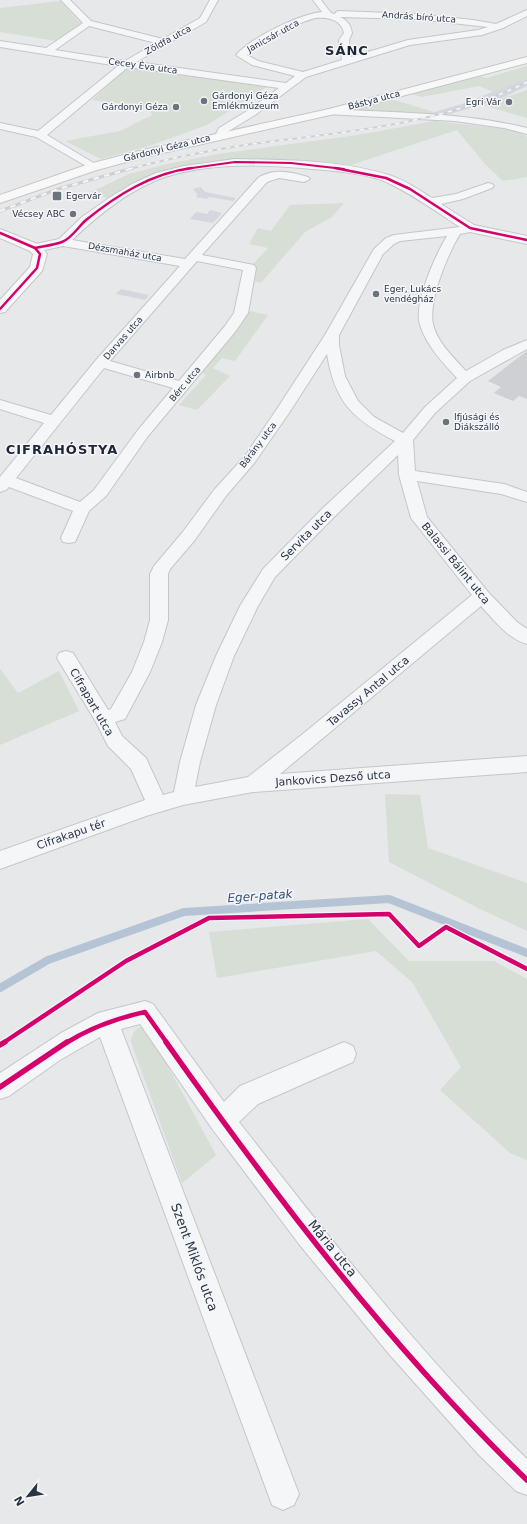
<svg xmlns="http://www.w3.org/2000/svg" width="527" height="1524" viewBox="0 0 527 1524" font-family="'DejaVu Sans',sans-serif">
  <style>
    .built { fill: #d4d7dd }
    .green { fill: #d6ded6 }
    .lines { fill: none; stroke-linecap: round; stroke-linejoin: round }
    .stream { stroke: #b4c4d5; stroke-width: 8 }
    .building { fill: #ced0d3 }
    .street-casing { stroke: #c4c6c8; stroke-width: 2 }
    .secondary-casing { stroke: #c4c6c8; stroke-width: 2 }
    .street { fill: #f5f6f7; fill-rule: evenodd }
    .secondary { fill: #f8f8f8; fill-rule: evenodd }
    .rail-far1-casing { stroke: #cecfd2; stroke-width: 2 }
    .rail-casing { stroke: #cecfd2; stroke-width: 3 }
    .rail-far1 { stroke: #f4f6f9; stroke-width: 1.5; stroke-dasharray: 4.5; stroke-linecap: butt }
    .rail { stroke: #f4f6f9; stroke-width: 2; stroke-dasharray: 5.5; stroke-linecap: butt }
    .cycleway-far3-casing { stroke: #f4f6f9; stroke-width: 3 }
    .cycleway-far2-casing { stroke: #f4f6f9; stroke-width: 4 }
    .cycleway-far1-casing { stroke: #f4f6f9; stroke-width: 7 }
    .cycleway-casing { stroke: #f4f6f9; stroke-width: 8 }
    .cycleway-far3 { stroke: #d6006c; stroke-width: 2 }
    .cycleway-far2 { stroke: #d6006c; stroke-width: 2.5 }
    .cycleway-far1 { stroke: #d6006c; stroke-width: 4.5 }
    .cycleway { stroke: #d6006c; stroke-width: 5.5 }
    .poi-dot { fill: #6c737f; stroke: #f4f6f9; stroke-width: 1.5 }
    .labels { text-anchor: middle; stroke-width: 3; stroke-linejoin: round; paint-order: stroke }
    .far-street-label { font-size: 9px; fill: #2b3445; stroke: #f4f6f9 }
    .far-poi-label { font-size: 9px; fill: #2b3445; stroke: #f4f6f9; text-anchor: start }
    .street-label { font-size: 11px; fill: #2b3445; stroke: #f4f6f9 }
    .water-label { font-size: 12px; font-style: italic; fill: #34527a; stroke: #f4f6f9 }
    .far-district-label { font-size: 13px; font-weight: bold; letter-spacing: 1px; fill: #1d2536; stroke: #f4f6f9 }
    .near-street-label { font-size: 13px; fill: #2b3445; stroke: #f4f6f9 }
  </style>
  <rect width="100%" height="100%" fill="#e6e8ea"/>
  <g class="built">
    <polygon points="527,78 527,86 498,100 436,118 418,117 465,103"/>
    <polygon points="201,187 205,192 236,198 233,201 209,197 207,199 196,197 198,195 193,189"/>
    <polygon points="210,210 222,213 213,223 190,219 196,212 207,214"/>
    <polygon points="121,289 149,295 145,300 116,294"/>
  </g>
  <g class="green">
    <polygon points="60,1 81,24 56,41 0,32 0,8"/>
    <polygon points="129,66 270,85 207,125 149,146 101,159 65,141 120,131 152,115 149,108 92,100"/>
    <polygon points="527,66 527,78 494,92 479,86 421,97 409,93 391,99 434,112 418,117 330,112 475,74 486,78"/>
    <polygon points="527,90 527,118 483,105"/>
    <polygon points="434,121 517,130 527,137 527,177 503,181 485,164 457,130 348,166 291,161 183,167 132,185 107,198 91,192 129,174 167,164 218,154 358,135"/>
    <polygon points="344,203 332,217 305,232 261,283 255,281 253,264 268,248 249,244 258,228 271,231 290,205"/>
    <polygon points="250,311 268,315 235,361 222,358 213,368 230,376 197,410 179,405 206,375 201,372"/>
    <polygon points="0,669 18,693 59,671 79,711 0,745"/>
    <polygon points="385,794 420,795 428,848 527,883 527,931 478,908 389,862"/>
    <polygon points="368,919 409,961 494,961 527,979 527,1160 510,1153 440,1090 461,1067 412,982 376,951 217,978 209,932"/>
    <path d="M144 1026 151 1035 216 1155 182 1183 131 1042C132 1032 135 1029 144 1026Z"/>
  </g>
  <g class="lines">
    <polyline class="stream" points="0,988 48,960 184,912 389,899 527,953"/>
  </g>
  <polygon class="building" points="527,351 527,399 519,396 513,401 494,393 501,387 488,381"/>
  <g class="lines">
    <g class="street-casing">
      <g id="street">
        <path d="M61 0H70L91 21 163 39 200 18 210 0H218L206 22 136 62 286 83 295 76 252 65 236 55C250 38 300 14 322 12L313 0H321L331 13 335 14 336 12 339 11 416 14 473 20 496 24 527 10V16L503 28 482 35 410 45 306 77 255 115 227 132 224 138 220 139 215 136 219 128 247 111 279 88 128 67 47 135 97 165 99 167 97 169 93 170 36 137 0 129V123L38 131 118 66 0 47V41L46 48 83 23ZM340 17 416 19 488 27 478 30 408 40 351 57 349 40 352 33C351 25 347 20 340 17ZM315 18C327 17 341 19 344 33L339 40 342 60 303 72 258 61 247 55C267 39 291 25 315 18ZM89 26 156 43 125 61 55 50Z"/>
        <path d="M330 109C396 113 462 112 527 128V134L504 128 455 121 326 114 325 112 326 110Z"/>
        <path d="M235 159C286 160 340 160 389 175 405 180 419 190 432 198L456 194 488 183 492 184 494 186 492 188 463 199 441 204 474 225 527 236V244L470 232 460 234C448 254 428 300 433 324 437 342 454 358 466 371L503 350 527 340V349L470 381 435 413 413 440 415 471 504 484 527 492V502L501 494 417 481 427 517 488 592 517 622 527 629V644C508 639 494 620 481 606L280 774 527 756V772L253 792 183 805 146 816 0 869V851L145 800 131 769 108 746 96 722 57 658 59 653 66 651 73 653 108 710 111 709 132 672 144 642 150 620V574L154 566 182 533 214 490 245 456 275 412 325 335 374 249 386 238 394 235 460 227C435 211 411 193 384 181 363 173 335 171 312 169 266 164 209 163 165 177 130 189 98 215 72 240L185 259 259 177C275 168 291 172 308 177L310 179 304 182 279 178 267 182 202 255 254 265 256 268 248 313 235 332 148 436 106 496 89 511 75 542 69 543 63 542 61 538 73 511 9 487 6 490 0 492V477L44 423 0 409V400L51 415 96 360 180 266 63 246 35 252 31 251 29 248 31 245 59 239 82 217 109 198 132 184 156 173 184 166ZM447 236C436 254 413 304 420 325 426 345 443 363 457 378L425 407 403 433 374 417 358 401 345 376 339 345V335L383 254 394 244 400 241ZM197 261 243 270 234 313 225 326 179 381 110 361ZM327 354C335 403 353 419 395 441L322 509 263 569 240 606 216 656 196 705 180 762 174 792 163 795 146 758 122 736 115 722 125 719 150 672 162 642 168 620V574L170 569 194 541 226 496 255 462 289 413ZM104 368 173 388 138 430 94 490 80 502 16 478ZM398 455 399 475 411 518 472 595 304 733 248 777 195 787 200 762 216 705 234 656 258 606 275 577 334 517Z"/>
        <path d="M145 1001 153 1004 224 1102 240 1086 344 1042 353 1046 356 1054 353 1062 258 1104 239 1122C330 1238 421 1356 527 1459V1495L516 1491 479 1455 389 1354 299 1244 213 1130 140 1024 121 1029 299 1494 294 1505 283 1510 272 1505 100 1037 60 1060 9 1096 0 1099V1073L61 1033 98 1013Z"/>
      </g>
    </g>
    <g class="secondary-casing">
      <g id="secondary">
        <polygon points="527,57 527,63 330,115 141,158 97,170 0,203 0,195 89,164 139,151 329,109"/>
        <polygon points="0,229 40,245 47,254 42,271 5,312 0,313 0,300 30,267 33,254 30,251 0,238"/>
      </g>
    </g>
    <use href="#street" class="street"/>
    <use href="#secondary" class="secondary"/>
    <g class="rail-far1-casing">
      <path id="rail-far1" d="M129 169C167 159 206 151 245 145 340 132 440 126 527 82"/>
    </g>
    <g class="rail-casing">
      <polyline id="rail" points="0,211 58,189 133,168"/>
    </g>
    <use href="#rail-far1" class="rail-far1"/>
    <use href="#rail" class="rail"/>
    <g class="cycleway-far3-casing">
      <polyline id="cycleway-far3" points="185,169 235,162 291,163 344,169"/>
    </g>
    <g class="cycleway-far2-casing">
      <g id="cycleway-far2">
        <polyline points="335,168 386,178 410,189 470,228 527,240"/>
        <polyline points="0,233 35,248 40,254 37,268 0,309"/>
        <path d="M35 248C44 246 54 245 62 242 71 239 79 226 86 220 117 195 152 173 192 168"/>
      </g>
    </g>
    <g class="cycleway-far1-casing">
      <g id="cycleway-far1">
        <polyline points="3,1043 126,961 209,918 389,914 419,946 446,927 527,969"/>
        <path d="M66 1043C90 1028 117 1018 145 1012L167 1043"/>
      </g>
    </g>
    <g class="cycleway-casing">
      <g id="cycleway">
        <path d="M166 1042C275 1196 391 1348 527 1480"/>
        <polyline points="0,1045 5,1042"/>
        <polyline points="0,1087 67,1042"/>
      </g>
    </g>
    <use href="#cycleway-far3" class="cycleway-far3"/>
    <use href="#cycleway-far2" class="cycleway-far2"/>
    <use href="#cycleway-far1" class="cycleway-far1"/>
    <use href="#cycleway" class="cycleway"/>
  </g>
  <g class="poi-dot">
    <circle cx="204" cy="101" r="4"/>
    <circle cx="509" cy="102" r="4"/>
    <circle cx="176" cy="107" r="4"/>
    <rect x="52" y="191" width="10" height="10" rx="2"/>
    <circle cx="73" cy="214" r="4"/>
    <circle cx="376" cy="294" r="4"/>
    <circle cx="137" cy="375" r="4"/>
    <circle cx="446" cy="422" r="4"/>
  </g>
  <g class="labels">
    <g class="far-street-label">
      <text transform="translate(419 17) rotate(4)" y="3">András bíró utca</text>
      <text transform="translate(273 36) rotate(-29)" y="3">Janicsár utca</text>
      <text transform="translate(168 40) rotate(-29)" y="3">Zöldfa utca</text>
      <text transform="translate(143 66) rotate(8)" y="3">Cecey Éva utca</text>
      <text transform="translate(374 100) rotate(-15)" y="3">Bástya utca</text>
      <text transform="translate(167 148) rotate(-14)" y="3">Gárdonyi Géza utca</text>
      <text transform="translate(125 252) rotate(10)" y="3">Dézsmaház utca</text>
      <text transform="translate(123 338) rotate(-49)" y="3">Darvas utca</text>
      <text transform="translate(185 384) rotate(-50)" y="3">Bérc utca</text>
      <text transform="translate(258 445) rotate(-53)" y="3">Bárány utca</text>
    </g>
    <g class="far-poi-label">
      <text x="212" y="99">Gárdonyi Géza<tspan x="212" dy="10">Emlékmúzeum</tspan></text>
      <text x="501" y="105" text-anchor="end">Egri Vár</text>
      <text x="168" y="110" text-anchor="end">Gárdonyi Géza</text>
      <text x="66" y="199">Egervár</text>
      <text x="65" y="217" text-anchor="end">Vécsey ABC</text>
      <text x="384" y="292">Eger, Lukács<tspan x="384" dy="10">vendégház</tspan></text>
      <text x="145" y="378">Airbnb</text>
      <text x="454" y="420">Ifjúsági és<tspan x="454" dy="10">Diákszálló</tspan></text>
    </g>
    <g class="street-label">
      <text transform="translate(306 535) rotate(-45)" y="4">Servita utca</text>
      <text transform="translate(456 563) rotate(51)" y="4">Balassi Bálint utca</text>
      <text transform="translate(368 691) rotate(-40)" y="4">Tavassy Antal utca</text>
      <text transform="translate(92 702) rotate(60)" y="4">Cifrapart utca</text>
      <text transform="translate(333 778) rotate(-4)" y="4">Jankovics Dezső utca</text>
      <text transform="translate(71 834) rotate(-19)" y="4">Cifrakapu tér</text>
    </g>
    <g class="water-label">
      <text transform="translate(260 896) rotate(-4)" y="4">Eger-patak</text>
    </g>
    <g class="far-district-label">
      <text x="347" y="55">SÁNC</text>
      <text x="62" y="454">CIFRAHÓSTYA</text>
    </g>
    <g class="near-street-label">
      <text transform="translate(333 1248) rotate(51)" y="5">Mária utca</text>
      <text transform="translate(195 1257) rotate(70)" y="5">Szent Miklós utca</text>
    </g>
  </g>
  <g transform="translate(28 1496) rotate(240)" stroke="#f4f6f9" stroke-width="3" paint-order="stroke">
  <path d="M0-3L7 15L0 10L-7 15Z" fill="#2b3445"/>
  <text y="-6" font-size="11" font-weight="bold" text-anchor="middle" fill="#2b3445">N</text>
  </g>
</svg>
